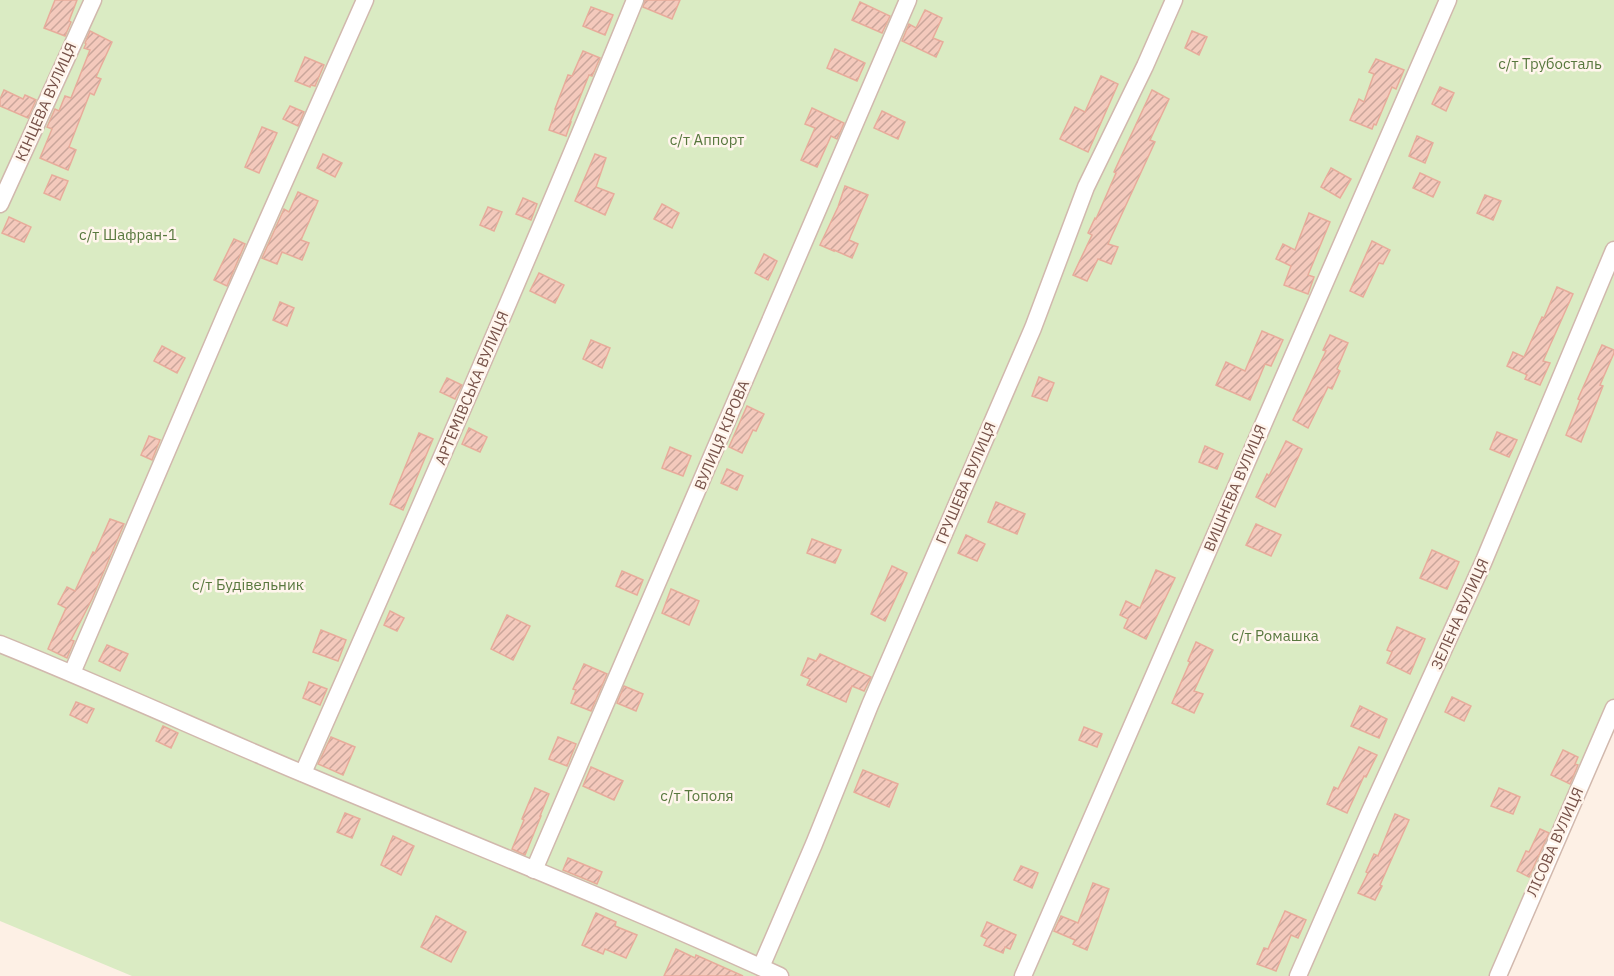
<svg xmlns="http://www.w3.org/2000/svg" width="1614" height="976" viewBox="0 0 1614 976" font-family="'IBM Plex Sans',sans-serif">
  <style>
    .green { fill: #daebc3 }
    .building { fill: url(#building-hatch); stroke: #e7ac9b; stroke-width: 1.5 }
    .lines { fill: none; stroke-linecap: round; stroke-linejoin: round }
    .street-casing { stroke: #d1b8ad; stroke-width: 19 }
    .street { stroke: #fff; stroke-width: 16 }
    .labels { text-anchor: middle; stroke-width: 5; stroke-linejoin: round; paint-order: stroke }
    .park-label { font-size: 15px; fill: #58783e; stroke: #fff5ec }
    .street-label { font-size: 15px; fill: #775249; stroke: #fff5ec }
  </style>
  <defs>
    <pattern id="building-hatch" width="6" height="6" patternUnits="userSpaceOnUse" patternTransform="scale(1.5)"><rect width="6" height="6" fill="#f4c9bc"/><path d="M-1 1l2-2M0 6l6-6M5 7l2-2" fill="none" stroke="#caa69b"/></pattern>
  </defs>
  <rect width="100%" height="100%" fill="#fdf0e5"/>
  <polygon class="green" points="0,0 1614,0 1614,719 1498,976 132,976 0,921"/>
  <g class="building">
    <polygon points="55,0 77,0 69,21 71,22 65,36 44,28"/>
    <polygon points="645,0 680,0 672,19 643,7"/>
    <polygon points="860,2 890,16 882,33 852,20"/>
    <polygon points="591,7 613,15 605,35 583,26"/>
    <polygon points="925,10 942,18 933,38 943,42 936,57 902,41 909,24 916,28"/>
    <polygon points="90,31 112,42 96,77 101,79 94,95 90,93 69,147 76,150 68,170 40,158 52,129 47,127 55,109 59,111 65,96 71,98 90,50 84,48 86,44 85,43"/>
    <polygon points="1192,31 1207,37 1199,55 1185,48"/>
    <polygon points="835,49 865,63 857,81 827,68"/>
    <polygon points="583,51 600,58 592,76 589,75 570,122 571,122 566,136 549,130 556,109 555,109 568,75 572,76"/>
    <polygon points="305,57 324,65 315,86 311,85 310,87 295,81"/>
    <polygon points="1376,59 1404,70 1396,89 1392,87 1376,125 1374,124 1372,129 1350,120 1359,99 1364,102 1374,74 1369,72"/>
    <polygon points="1101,76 1118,84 1088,152 1060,139 1075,107 1085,112"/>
    <polygon points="1440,87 1454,93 1446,111 1432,104"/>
    <polygon points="4,90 23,99 25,95 36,100 28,118 0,106 0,99"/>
    <polygon points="1152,90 1169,99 1150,140 1155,142 1108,244 1118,247 1111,264 1098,259 1087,281 1073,275 1092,235 1088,233 1095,218 1096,219 1116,173 1114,172"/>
    <polygon points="290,106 304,112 298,126 283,119"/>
    <polygon points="812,108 844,123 837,139 831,136 817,167 801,160 815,128 805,124"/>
    <polygon points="882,111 905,122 898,139 874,128"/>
    <polygon points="262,127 277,133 259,173 245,167"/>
    <polygon points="1417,136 1433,143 1425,163 1409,156"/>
    <polygon points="323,154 342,163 335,177 317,168"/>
    <polygon points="595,154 606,158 596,187 614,194 605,215 575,201"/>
    <polygon points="1331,168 1351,179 1340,198 1321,187"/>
    <polygon points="1420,173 1440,182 1433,197 1413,188"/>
    <polygon points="52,175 68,181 60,200 44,193"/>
    <polygon points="845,186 868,195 849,240 858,244 852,258 834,250 834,251 820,245 838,207"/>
    <polygon points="298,192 318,201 301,240 309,243 302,260 282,252 277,264 262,258 284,209 289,212"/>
    <polygon points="1485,195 1501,201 1493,220 1477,213"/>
    <polygon points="523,198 537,204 531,220 516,214"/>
    <polygon points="662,204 679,213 672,228 654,219"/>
    <polygon points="488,207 502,212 494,231 480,225"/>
    <polygon points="1309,213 1330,222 1308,275 1314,277 1308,294 1284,285 1291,266 1276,259 1283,244 1295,250"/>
    <polygon points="9,217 31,227 24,242 2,233"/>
    <polygon points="234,239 245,244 227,286 214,280"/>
    <polygon points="1372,241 1390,250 1383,264 1379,263 1363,297 1350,291"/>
    <polygon points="764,254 777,261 768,280 755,273"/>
    <polygon points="539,273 564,285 555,303 530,291"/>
    <polygon points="1557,287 1573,294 1543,361 1550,363 1540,385 1525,379 1527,375 1507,366 1513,352 1524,357 1542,317 1544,318"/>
    <polygon points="280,302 294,308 287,326 273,320"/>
    <polygon points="1262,331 1283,340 1271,366 1265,364 1250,400 1216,385 1226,362 1245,371"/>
    <polygon points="1330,335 1348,343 1337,369 1340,371 1332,389 1328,387 1308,428 1293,420 1326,351 1323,350"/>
    <polygon points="591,340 610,348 602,368 583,359"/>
    <polygon points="1602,345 1614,350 1614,353 1600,385 1603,386 1581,442 1566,435 1580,400 1578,399"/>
    <polygon points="162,346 185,358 177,373 154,361"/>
    <polygon points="1039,377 1054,383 1047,401 1032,396"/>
    <polygon points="447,378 462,385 455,399 440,392"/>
    <polygon points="747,406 764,414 756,431 753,430 742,453 729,447"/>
    <polygon points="469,428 487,437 480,452 462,444"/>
    <polygon points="1497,432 1517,440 1509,457 1490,449"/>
    <polygon points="419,433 433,439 403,510 390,504"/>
    <polygon points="149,436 160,440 152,460 141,455"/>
    <polygon points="1286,441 1302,449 1275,507 1256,497 1267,474 1269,476"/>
    <polygon points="1205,446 1223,454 1217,469 1199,462"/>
    <polygon points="670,447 691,456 683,476 662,468"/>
    <polygon points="727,469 743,476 737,490 721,483"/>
    <polygon points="996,502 1025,514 1017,534 988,522"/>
    <polygon points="110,519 124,524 92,599 71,640 74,641 67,658 48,649 66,608 58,604 67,587 75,591 93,552 95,553"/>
    <polygon points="1256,524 1281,535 1271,556 1246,545"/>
    <polygon points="966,535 985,544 977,561 958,553"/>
    <polygon points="812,539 841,550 835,563 807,553"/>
    <polygon points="1432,550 1459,562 1447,589 1420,578"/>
    <polygon points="892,566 907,573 885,621 871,614"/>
    <polygon points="1156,570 1175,578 1146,639 1124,628 1128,619 1120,615 1126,601 1140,608"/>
    <polygon points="622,571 643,580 637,595 616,586"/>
    <polygon points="671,589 699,601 689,625 662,613"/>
    <polygon points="390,611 404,618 397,631 384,625"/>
    <polygon points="507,615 530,626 513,660 491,649"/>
    <polygon points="1397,627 1425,639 1410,674 1387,663 1392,652 1387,650"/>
    <polygon points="321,630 346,640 338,661 313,652"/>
    <polygon points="1196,642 1213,650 1194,691 1203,694 1194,713 1172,703 1190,662 1188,661"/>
    <polygon points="107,645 128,654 120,671 99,661"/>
    <polygon points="820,654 871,677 864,691 852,686 846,702 807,685 810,679 801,675 808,658 816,661"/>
    <polygon points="584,664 607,674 591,711 571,703 576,690 573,689"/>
    <polygon points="309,682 327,689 320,705 303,698"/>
    <polygon points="624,686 643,694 636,711 617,703"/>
    <polygon points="1452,697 1471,706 1464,721 1445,712"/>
    <polygon points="76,702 94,709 87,723 70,715"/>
    <polygon points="1360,706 1387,719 1379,738 1351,726"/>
    <polygon points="163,726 178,733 171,748 156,741"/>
    <polygon points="1084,727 1102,734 1097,747 1079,740"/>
    <polygon points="331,737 355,747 343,775 318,764"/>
    <polygon points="558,737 576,744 567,766 549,759"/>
    <polygon points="1359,747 1377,755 1366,777 1364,776 1347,813 1327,804 1334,787 1338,789"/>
    <polygon points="1563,750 1578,757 1575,764 1578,765 1570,784 1551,775"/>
    <polygon points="591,767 623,781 614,800 583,786"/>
    <polygon points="863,770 898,784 889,807 854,792"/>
    <polygon points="535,788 549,794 540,816 541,816 525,855 512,849 524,820 522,819"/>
    <polygon points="1499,788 1520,797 1513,814 1491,806"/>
    <polygon points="345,813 360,819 352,838 337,832"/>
    <polygon points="1395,814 1409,820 1380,885 1382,886 1375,900 1358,893 1368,873 1366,872 1374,854 1378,856"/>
    <polygon points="1540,829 1549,833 1529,877 1517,871 1526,851 1529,852"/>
    <polygon points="393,836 414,846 401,875 381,865"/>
    <polygon points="568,858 602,872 597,884 563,870"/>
    <polygon points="1021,866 1038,873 1032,888 1014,880"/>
    <polygon points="1093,883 1109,889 1087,950 1073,944 1075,940 1054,931 1061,916 1078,923"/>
    <polygon points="1285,911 1306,920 1298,938 1291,935 1276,971 1257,964 1264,948 1268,949"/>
    <polygon points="596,913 616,922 615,926 637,935 626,958 605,949 603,954 582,945"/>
    <polygon points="436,916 466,932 451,962 421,947"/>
    <polygon points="987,922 1016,935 1010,949 1005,947 1003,953 984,945 987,939 981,936"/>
    <polygon points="676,949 695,958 696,955 743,976 664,976"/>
  </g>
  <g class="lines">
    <g class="street-casing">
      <g id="street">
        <polyline points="0,204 93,0"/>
        <path d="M0 644C102 685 202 731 304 774 463 841 623 904 780 976"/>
        <polyline points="72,673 227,311 365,0"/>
        <path d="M303 773C416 517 529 260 635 0"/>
        <polyline points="534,870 908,0"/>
        <polyline points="761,967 814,844 870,705 1033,328 1086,187 1145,66 1174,0"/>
        <polyline points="1023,976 1448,0"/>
        <polyline points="1298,976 1370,811 1483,563 1614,250"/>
        <polyline points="1498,976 1614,708"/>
      </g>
    </g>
    <use href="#street" class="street"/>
  </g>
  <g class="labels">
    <g class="park-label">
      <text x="1550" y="69">с/т Трубосталь</text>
      <text x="707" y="145">с/т Аппорт</text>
      <text x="128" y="240">с/т Шафран-1</text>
      <text x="248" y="590">с/т Будівельник</text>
      <text x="1275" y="641">с/т Ромашка</text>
      <text x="697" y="801">с/т Тополя</text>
    </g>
    <g class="street-label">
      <text transform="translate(46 102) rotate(-66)" y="5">КІНЦЕВА ВУЛИЦЯ</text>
      <text transform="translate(472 388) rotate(-67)" y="5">АРТЕМІВСЬКА ВУЛИЦЯ</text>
      <text transform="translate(722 435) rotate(-67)" y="5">ВУЛИЦЯ КІРОВА</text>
      <text transform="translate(966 483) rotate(-67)" y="5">ГРУШЕВА ВУЛИЦЯ</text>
      <text transform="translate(1235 488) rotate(-67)" y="5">ВИШНЕВА ВУЛИЦЯ</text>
      <text transform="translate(1460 614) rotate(-66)" y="5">ЗЕЛЕНА ВУЛИЦЯ</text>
      <text transform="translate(1555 842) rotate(-66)" y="5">ЛІСОВА ВУЛИЦЯ</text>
    </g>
  </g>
</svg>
